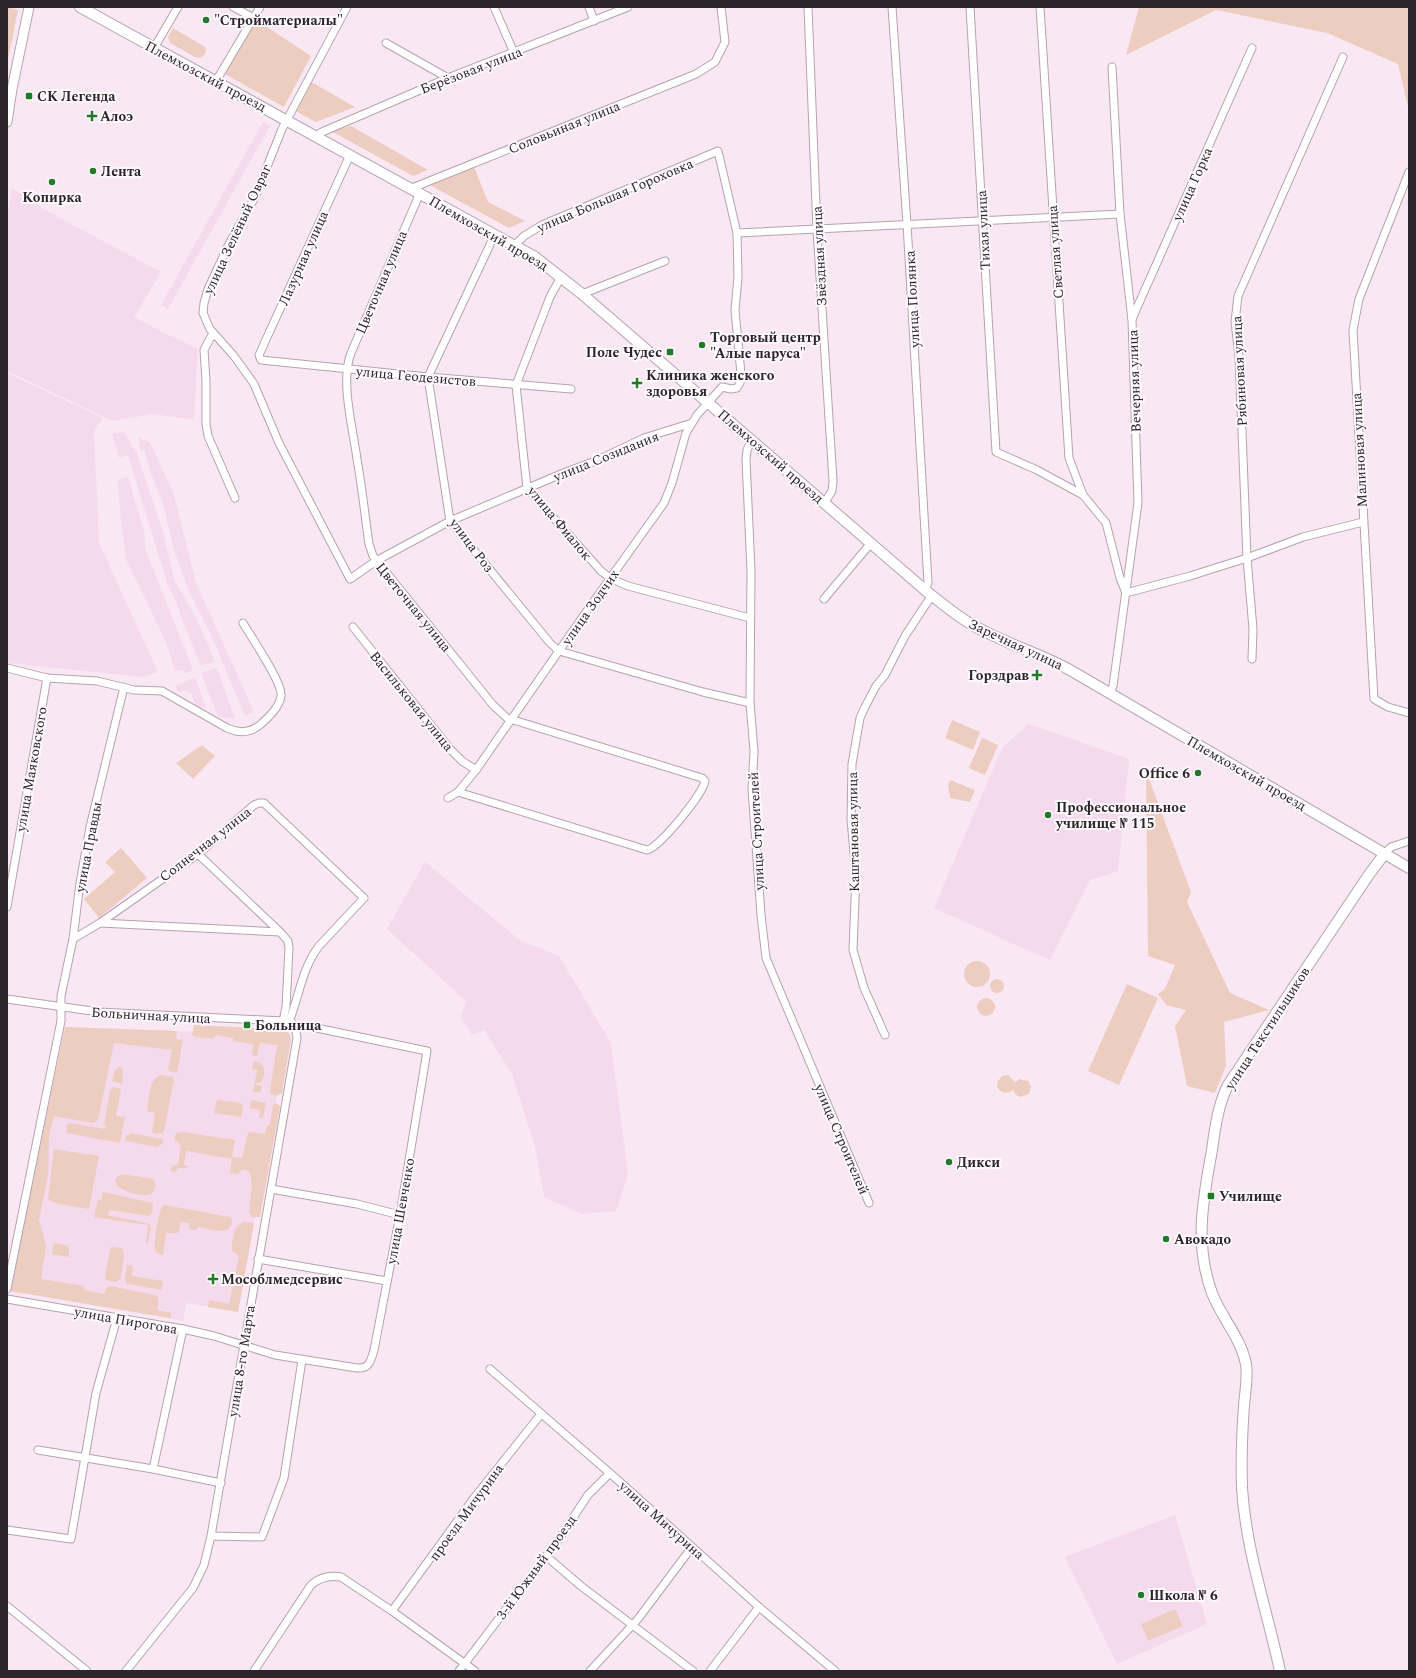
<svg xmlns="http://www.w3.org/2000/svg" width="1416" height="1678" viewBox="0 0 1416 1678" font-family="Spectral,serif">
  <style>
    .built { fill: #f4daec }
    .green { fill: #edcdc0 }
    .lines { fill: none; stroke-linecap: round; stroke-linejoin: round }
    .minor-casing { stroke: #b4a3af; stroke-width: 9 }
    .tertiary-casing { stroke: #b4a3af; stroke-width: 11 }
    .secondary-casing { stroke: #b4a3af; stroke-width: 12 }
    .minor { stroke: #fff; stroke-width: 7 }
    .tertiary { stroke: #fff; stroke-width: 9 }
    .secondary { stroke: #fff; stroke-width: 10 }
    .poi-dot { fill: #207a29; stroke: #fdf9fc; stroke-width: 1.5 }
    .labels { text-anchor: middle; stroke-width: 4; stroke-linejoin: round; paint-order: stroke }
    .poi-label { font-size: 14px; font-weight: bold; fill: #2b2429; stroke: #fdf9fc; text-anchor: start }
    .street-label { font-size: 14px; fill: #2b2429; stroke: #fdf9fc }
  </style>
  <rect width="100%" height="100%" fill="#fae7f4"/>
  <g class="built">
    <polygon points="263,122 270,126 168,309 161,305"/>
    <polygon points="12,188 45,210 161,272 134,317 158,330 198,349 194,420 153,414 113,421 7,371 7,220"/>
    <polygon points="7,373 103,418 94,431 99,543 158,672 143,677 7,663"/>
    <polygon points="124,432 137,454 163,532 175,582 195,616 215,661 201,666 183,622 177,604 168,586 128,455 119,458 112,434"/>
    <polygon points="139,438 150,442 174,495 196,583 254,712 245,716 213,639 188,589 174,550 163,503 152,476 144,450 140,450"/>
    <polygon points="128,477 144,531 145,549 193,670 185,674 183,669 175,671 166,642 126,559 121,523 118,480"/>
    <polygon points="217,668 235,719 218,716 201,673"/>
    <polygon points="195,677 206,708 196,706 191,693 185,690 179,692 175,687"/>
    <polygon points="1029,724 1129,759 1118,871 1090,880 1050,960 934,908 1002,748"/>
    <polygon points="425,862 521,941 559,956 611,1043 628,1174 616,1211 582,1214 544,1197 535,1147 512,1074 484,1030 472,1035 461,1018 466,1001 387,929"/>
    <polygon points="65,1027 288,1035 238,1312 186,1303 183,1321 10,1291"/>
    <polygon points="1175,1515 1207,1624 1117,1664 1065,1557"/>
  </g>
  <g class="green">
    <polygon points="7,7 18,10 7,64"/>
    <polygon points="1139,7 1409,7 1409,111 1398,64 1327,33 1216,10 1126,55"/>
    <polygon points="255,19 311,56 284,107 223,73"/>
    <path d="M173 28 205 47 206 51C204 57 201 59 195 57L170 43 168 37Z"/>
    <polygon points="308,80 355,107 316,122 292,109"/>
    <polygon points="351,126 428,170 413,176 331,131"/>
    <polygon points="473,164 488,202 525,221 509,228 426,183"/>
    <polygon points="952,720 980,732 973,750 945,738"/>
    <polygon points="982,738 998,745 985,775 969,768"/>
    <polygon points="202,745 215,756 193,779 176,763"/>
    <polygon points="1146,771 1191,892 1187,902 1230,993 1269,1010 1224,1022 1226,1066 1215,1093 1187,1086 1175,1026 1186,1010 1166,1005 1158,994 1165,989 1175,965 1148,956"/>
    <polygon points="950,780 975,790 970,802 950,798 948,785"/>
    <polygon points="121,848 147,878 99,918 84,899 115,872 105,862"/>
    <circle cx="977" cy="974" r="13"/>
    <circle cx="997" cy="986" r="7"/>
    <polygon points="1127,984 1158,998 1119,1085 1088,1071"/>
    <circle cx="986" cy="1007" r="9"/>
    <polygon points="194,1025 277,1029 289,1033 291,1039 282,1093 276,1096 271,1094 270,1091 277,1045 260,1043 257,1056 252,1055 253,1044 233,1041 233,1038 216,1035 213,1039 195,1037 192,1035"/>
    <polygon points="65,1027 177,1031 176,1039 183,1040 177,1073 169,1071 168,1069 172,1050 114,1043 98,1120 93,1123 54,1116 49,1136 48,1176 39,1220 46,1246 41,1279 84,1286 84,1290 104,1294 107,1287 109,1286 155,1295 158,1298 158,1310 171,1313 171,1318 10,1291"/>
    <path d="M254 1061 261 1063C266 1069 265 1078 260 1083H256V1085L262 1086 260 1092H253L257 1070 252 1069Z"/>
    <polygon points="119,1067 122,1068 123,1072 122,1084 112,1081 115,1070"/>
    <path d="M162 1075 172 1077 174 1079 164 1131 162 1134 152 1133 155 1113 147 1111C149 1100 148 1078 162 1075Z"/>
    <path d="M1008 1075 1015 1082 1020 1079 1028 1081 1031 1086 1029 1094 1021 1097 1016 1095 1013 1090C1007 1094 1001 1094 997 1087L998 1081 1002 1076Z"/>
    <polygon points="113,1087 121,1089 116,1116 125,1117 120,1143 66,1133 67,1125 70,1123 105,1129 106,1125 104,1125 110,1091"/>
    <polygon points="218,1100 241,1103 243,1107 241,1117 214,1113 216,1103"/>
    <polygon points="252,1100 266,1103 263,1118 259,1118 260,1110 249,1108"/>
    <polygon points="276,1103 280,1106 260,1217 252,1217 249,1213 252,1186 250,1173 247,1170 242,1170 238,1174 230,1173 232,1159 186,1151 184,1165 189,1166 186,1168 179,1168 175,1172 171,1171 171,1167 178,1164 181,1145 174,1139 176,1133 183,1132 235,1140 232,1157 242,1158 248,1133 250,1132 265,1134 267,1126 270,1124 273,1105"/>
    <polygon points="130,1133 163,1139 163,1143 157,1147 125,1141 126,1135 130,1135"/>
    <polygon points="54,1149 99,1156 89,1209 58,1204 48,1200"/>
    <path d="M122 1174 153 1179 156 1186C155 1188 154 1192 151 1194 142 1199 99 1186 122 1174Z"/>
    <polygon points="103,1192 153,1203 152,1213 149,1216 109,1210 108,1215 150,1224 151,1228 148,1243 146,1243 148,1225 94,1217 98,1199 101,1200"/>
    <path d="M164 1205 230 1217 232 1219C234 1238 209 1229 199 1227L195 1230 189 1229 190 1223 181 1222 178 1233H166L163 1254 160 1255C157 1253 155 1252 155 1248 154 1240 158 1209 164 1205Z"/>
    <path d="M244 1222 254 1223 238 1312 208 1307 209 1300 229 1304 239 1257 238 1255 232 1251C232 1241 233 1225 244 1222Z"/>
    <polygon points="56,1243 69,1246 69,1257 52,1254 53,1246"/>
    <polygon points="114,1247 122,1248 124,1255 121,1278 116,1282 106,1280 105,1276 110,1250 111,1247"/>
    <polygon points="127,1265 133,1266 132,1276 163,1281 162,1290 127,1284 125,1279"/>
    <polygon points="1175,1609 1183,1626 1148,1641 1141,1624"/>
  </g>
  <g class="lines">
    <g class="minor-casing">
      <g id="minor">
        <polyline points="233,7 254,18"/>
        <polyline points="347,7 282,129 255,197 228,246 208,289 204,303 203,313 210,329 234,356 254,384 279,443 350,579 376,561 450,521 566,472 598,460 644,438 692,423"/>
        <polyline points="494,7 514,53"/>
        <polyline points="589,7 594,21"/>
        <polyline points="808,7 817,230 833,481 832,491 825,502"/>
        <polyline points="892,7 907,224 928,583 925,590"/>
        <polyline points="970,7 996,452 1037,470 1083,495 1106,523 1120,578 1126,593 1190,576 1247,558 1303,537 1363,522"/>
        <polyline points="1040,7 1069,458 1083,495"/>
        <polyline points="386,43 448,78"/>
        <polyline points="154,48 178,7"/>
        <polyline points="216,81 260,7"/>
        <polyline points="316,136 322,132 448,78 628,7"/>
        <polyline points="350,155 259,355 261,360 428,377 571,389"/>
        <polyline points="1409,172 1359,299 1353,330 1374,699 1388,707 1409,713"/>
        <polyline points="412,188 696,74 715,62 725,42 721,7"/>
        <path d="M420 193 351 353C340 381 353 429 357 459 362 487 365 516 369 544L373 556 493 705 507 718 702 778 705 781C703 794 659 848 647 850L458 792"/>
        <polyline points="737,233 1120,214"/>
        <polyline points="495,234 428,377 450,521 550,643 559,651 703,692 750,703"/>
        <polyline points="561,277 550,297 516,385 527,488 601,571 610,578 628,586 750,618"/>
        <polyline points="582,294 665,261"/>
        <polyline points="1132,319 1252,48"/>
        <polyline points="213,333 204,350 206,381 206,424 208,436 235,498"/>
        <polyline points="752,439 747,450 746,460 751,570 750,703 754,751 752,789 761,915 766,958 869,1203"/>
        <polyline points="824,599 871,543"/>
        <polyline points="353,627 450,749 462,761 476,770"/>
        <polyline points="1252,659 1253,629 1247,558 1239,356 1235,322 1238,296 1343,57"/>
        <path d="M7 668 47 678 97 681 134 690 162 691 227 728C240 734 251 733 261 724 269 717 280 706 281 696 283 683 251 637 243 623"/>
        <polyline points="1110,693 1113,686 1138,503 1132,320 1120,214 1112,67"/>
        <polyline points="448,798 458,792 476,770 584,615 664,503 672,483 686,433 697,415 722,387 731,389 737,388 740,383 741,374 735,310 738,277 737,233 718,151 542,225 524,236 515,245"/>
        <polyline points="1385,853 1391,847 1409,841"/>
        <polyline points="198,854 280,932"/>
        <polyline points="7,907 47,678"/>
        <polyline points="100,923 280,932 288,941 289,948 286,1007 283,1021"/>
        <path d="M73 939 100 923 198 854 254 805 259 803H264L364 898 319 946C302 968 299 997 289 1022"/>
        <polyline points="7,999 99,1012 283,1021 292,1023"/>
        <polyline points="885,1035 864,988 853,950 856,874 851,820 852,764 860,718 865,707 876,686 885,675 905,636 932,595"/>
        <polyline points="271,1189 357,1204 400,1215"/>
        <polyline points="258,1259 387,1281"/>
        <polyline points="7,1289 61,1021 61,996 73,939 80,883 90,827 124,687"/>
        <path d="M7 1299 183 1329 214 1336 275 1355 357 1368C370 1369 371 1360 374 1350L400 1215 427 1051 307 1026H295"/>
        <polyline points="490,1369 620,1482 759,1607 835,1671"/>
        <polyline points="38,1450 153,1469 221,1483"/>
        <polyline points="153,1469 183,1329"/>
        <polyline points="7,1530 71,1539 96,1393 117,1318"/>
        <polyline points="211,1536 262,1537 284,1478 302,1360"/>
        <polyline points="546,1556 581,1586 693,1671"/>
        <polyline points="7,1606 87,1671"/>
        <polyline points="392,1611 474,1498 541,1414"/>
        <polyline points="126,1671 193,1588 204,1565 211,1536 297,1038 295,1026"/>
        <path d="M254 1671 311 1585C320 1577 329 1575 341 1577L392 1611 475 1671"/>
        <polyline points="459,1671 557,1542 588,1495 610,1473"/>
        <polyline points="590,1671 638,1619 692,1547"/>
        <polyline points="710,1671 759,1607"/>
      </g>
    </g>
    <g class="tertiary-casing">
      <polyline id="tertiary" points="7,122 12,89 29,7"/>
    </g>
    <g class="secondary-casing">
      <g id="secondary">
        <path d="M80 7 535 257 582 294 925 590C944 605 964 622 986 632 1013 646 1043 655 1070 670L1409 868"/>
        <path d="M1280 1671C1267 1610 1246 1551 1242 1488 1241 1460 1242 1433 1244 1406 1245 1392 1248 1377 1246 1364 1241 1338 1221 1317 1212 1293 1194 1244 1203 1199 1212 1150 1215 1128 1218 1105 1228 1085L1368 876 1385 853"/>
      </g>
    </g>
    <use href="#minor" class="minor"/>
    <use href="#tertiary" class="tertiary"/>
    <use href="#secondary" class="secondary"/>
  </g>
  <g class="poi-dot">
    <circle cx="206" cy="20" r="4"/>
    <rect x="25" y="92" width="8" height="8" rx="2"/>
    <path d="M90 110h4v4h4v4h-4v4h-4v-4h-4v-4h4z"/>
    <circle cx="93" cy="171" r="4"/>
    <circle cx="52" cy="182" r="4"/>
    <circle cx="702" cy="345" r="4"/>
    <rect x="666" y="348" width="8" height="8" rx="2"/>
    <path d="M635 377h4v4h4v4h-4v4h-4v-4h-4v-4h4z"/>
    <path d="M1035 669h4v4h4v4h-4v4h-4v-4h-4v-4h4z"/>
    <circle cx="1198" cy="773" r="4"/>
    <circle cx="1048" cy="815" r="4"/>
    <rect x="243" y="1021" width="8" height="8" rx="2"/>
    <circle cx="949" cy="1162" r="4"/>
    <rect x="1207" y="1192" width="8" height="8" rx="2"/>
    <circle cx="1166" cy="1239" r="4"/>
    <path d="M211 1273h4v4h4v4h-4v4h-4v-4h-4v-4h4z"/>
    <circle cx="1141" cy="1595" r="4"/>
  </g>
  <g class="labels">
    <g class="poi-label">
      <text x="214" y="25">"Стройматериалы"</text>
      <text x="37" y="101">СК Легенда</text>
      <text x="100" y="121">Алоэ</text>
      <text x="101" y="176">Лента</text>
      <text x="52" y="202" text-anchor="middle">Копирка</text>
      <text x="710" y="342">Торговый центр<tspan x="710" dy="16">"Алые паруса"</tspan></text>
      <text x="662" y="357" text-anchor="end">Поле Чудес</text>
      <text x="646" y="380">Клиника женского<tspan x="646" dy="16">здоровья</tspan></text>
      <text x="1029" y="680" text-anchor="end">Горздрав</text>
      <text x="1190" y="778" text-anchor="end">Office 6</text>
      <text x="1056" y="812">Профессиональное<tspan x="1056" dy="16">училище № 115</tspan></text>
      <text x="255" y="1030">Больница</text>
      <text x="957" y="1167">Дикси</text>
      <text x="1219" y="1201">Училище</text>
      <text x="1174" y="1244">Авокадо</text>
      <text x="221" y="1284">Мособлмедсервис</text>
      <text x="1149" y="1600">Школа № 6</text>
    </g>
    <g class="street-label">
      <text transform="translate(471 70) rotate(-21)" y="5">Берёзовая улица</text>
      <text transform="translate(206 76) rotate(28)" y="5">Племхозский проезд</text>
      <text transform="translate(564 127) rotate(-22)" y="5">Соловьиная улица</text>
      <text transform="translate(1192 184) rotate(-66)" y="5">улица Горка</text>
      <text transform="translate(615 195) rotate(-23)" y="5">улица Большая Гороховка</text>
      <text transform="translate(237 229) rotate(-65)" y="5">улица Зелёный Овраг</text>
      <text transform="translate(983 230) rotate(-93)" y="5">Тихая улица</text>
      <text transform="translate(489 233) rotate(30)" y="5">Племхозский проезд</text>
      <text transform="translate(1055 252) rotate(-94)" y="5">Светлая улица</text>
      <text transform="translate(819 256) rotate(-93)" y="5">Звёздная улица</text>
      <text transform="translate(303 258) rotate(-66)" y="5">Лазурная улица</text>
      <text transform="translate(381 282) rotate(-67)" y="5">Цветочная улица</text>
      <text transform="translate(912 299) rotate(-93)" y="5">улица Полянка</text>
      <text transform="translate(1239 371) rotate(-93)" y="5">Рябиновая улица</text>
      <text transform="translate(416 376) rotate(5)" y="5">улица Геодезистов</text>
      <text transform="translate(1134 381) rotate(-92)" y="5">Вечерняя улица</text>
      <text transform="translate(1359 450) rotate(-93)" y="5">Малиновая улица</text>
      <text transform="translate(606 456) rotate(-22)" y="5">улица Созидания</text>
      <text transform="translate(771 456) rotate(41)" y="5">Племхозский проезд</text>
      <text transform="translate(560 523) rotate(50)" y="5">улица Фиалок</text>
      <text transform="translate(472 545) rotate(53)" y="5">улица Роз</text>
      <text transform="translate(414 607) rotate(51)" y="5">Цветочная улица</text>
      <text transform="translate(590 607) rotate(-55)" y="5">улица Зодчих</text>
      <text transform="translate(1016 644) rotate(25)" y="5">Заречная улица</text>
      <text transform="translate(412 701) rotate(51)" y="5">Васильковая улица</text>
      <text transform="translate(31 769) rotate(-80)" y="5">улица Маяковского</text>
      <text transform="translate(1247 773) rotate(30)" y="5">Племхозский проезд</text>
      <text transform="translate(756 831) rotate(-93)" y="5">улица Строителей</text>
      <text transform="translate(853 832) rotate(-91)" y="5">Каштановая улица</text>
      <text transform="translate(205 844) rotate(-38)" y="5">Солнечная улица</text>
      <text transform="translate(88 847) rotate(-79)" y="5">улица Правды</text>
      <text transform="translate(151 1015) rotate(3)" y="5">Больничная улица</text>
      <text transform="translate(1267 1028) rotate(-57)" y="5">улица Текстильщиков</text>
      <text transform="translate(842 1139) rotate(67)" y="5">улица Строителей</text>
      <text transform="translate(400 1211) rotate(-80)" y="5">улица Шевченко</text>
      <text transform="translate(126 1320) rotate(10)" y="5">улица Пирогова</text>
      <text transform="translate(241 1361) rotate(-81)" y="5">улица 8-го Марта</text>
      <text transform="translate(466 1512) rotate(-54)" y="5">проезд Мичурина</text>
      <text transform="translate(662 1520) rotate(42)" y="5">улица Мичурина</text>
      <text transform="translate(536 1567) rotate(-54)" y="5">3-й Южный проезд</text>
    </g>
  </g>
  <rect width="1416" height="1678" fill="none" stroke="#2b2429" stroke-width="16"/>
</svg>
